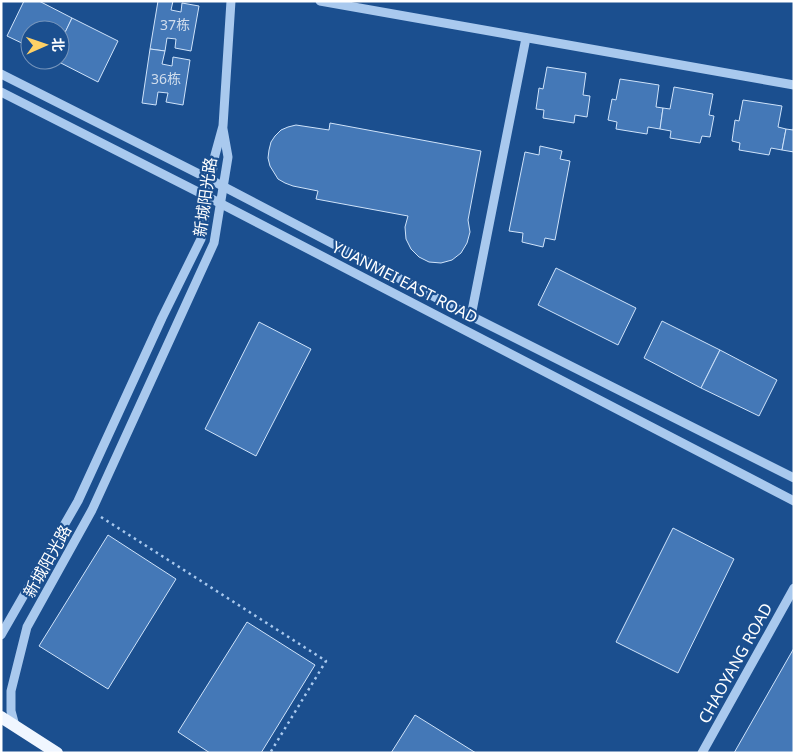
<svg xmlns="http://www.w3.org/2000/svg" width="795" height="754" viewBox="0 0 795 754" font-family="'Noto Sans','Noto Sans SC',sans-serif">
  <style>
    .building { fill: #4478b7; stroke: #cfe3fa }
    .lines { fill: none; stroke-linecap: round; stroke-linejoin: round }
    .path { stroke: #a9c9ee; stroke-width: 2.5; stroke-dasharray: 2.5 4; stroke-linecap: butt }
    .minor { stroke: #a9c9ee; stroke-width: 9 }
    .major { stroke: #f0f6ff; stroke-width: 12 }
    .labels { text-anchor: middle; stroke-width: 4.5; stroke-linejoin: round; paint-order: stroke }
    .number-label { font-size: 14px; fill: #d0dded }
    .street-label { font-size: 16px; fill: #fff; stroke: #1b4f8f }
  </style>
  <rect width="100%" height="100%" fill="#1b4f8f"/>
  <g class="building">
    <polygon points="24,1 39,1 72,18 60,43 60,30 30,30 30,47 7,36"/>
    <polygon points="158,1 173,1 171,10 181,12 182,3 199,6 191,51 175,48 176,39 167,38 165,51 150,49"/>
    <polygon points="72,18 118,41 98,82 55,60 60,60 60,43"/>
    <polygon points="150,49 165,51 162,64 172,66 173,57 190,60 183,105 166,102 168,93 158,92 156,105 142,103"/>
    <polygon points="547,67 586,73 583,95 590,96 587,117 575,115 574,123 543,118 544,110 536,109 539,88 543,89"/>
    <polygon points="620,79 659,85 656,107 663,108 660,129 648,127 647,134 616,129 617,122 608,120 612,99 616,100"/>
    <polygon points="674,87 713,94 709,115 714,116 710,137 702,136 700,143 670,138 671,131 660,129 663,108 670,109"/>
    <polygon points="743,100 782,106 778,127 786,129 782,150 771,148 769,155 739,150 740,143 732,141 735,120 739,121"/>
    <polygon points="330,123 481,151 468,220 470,232 467,243 461,253 452,260 441,263 429,262 419,257 411,249 406,239 405,227 408,216 316,199 318,191 293,186 285,183 278,179 270,166 268,158 269,150 271,142 275,136 281,130 288,127 296,125 329,130"/>
    <polygon points="794,126 794,152 782,150 786,129 793,130"/>
    <polygon points="540,146 562,151 560,159 570,161 555,240 545,238 543,247 522,242 523,233 509,231 525,152 539,155"/>
    <polygon points="556,268 636,308 618,345 538,305"/>
    <polygon points="662,321 720,350 701,388 644,358"/>
    <polygon points="259,322 311,349 256,456 205,429"/>
    <polygon points="720,350 777,380 759,416 701,388"/>
    <polygon points="673,528 734,559 678,673 616,642"/>
    <polygon points="108,535 176,579 108,689 39,646"/>
    <polygon points="247,622 315,665 261,753 210,753 178,732"/>
    <polygon points="794,648 794,753 734,753"/>
    <polygon points="415,715 476,753 391,753"/>
  </g>
  <g class="lines">
    <polyline class="path" points="101,517 326,661 270,753"/>
    <g class="minor">
      <polyline points="320,1 794,85"/>
      <polyline points="1,74 211,180 471,316 794,478"/>
      <polyline points="1,92 208,197 794,501"/>
      <polyline points="471,316 526,38"/>
      <polyline points="1,635 78,501 162,318 201,239 215,155 223,126 231,1"/>
      <polyline points="15,726 11,711 11,691 27,627 92,510 214,243 228,157 223,129"/>
      <polyline points="702,753 794,588"/>
    </g>
    <polyline class="major" points="1,717 57,753"/>
  </g>
  <g class="labels">
    <g class="number-label">
      <text x="175" y="30">37栋</text>
      <text x="166" y="84">36栋</text>
    </g>
    <g class="street-label">
      <text transform="translate(205 197) rotate(-82)" y="6">新城阳光路</text>
      <text transform="translate(405 282) rotate(27)" y="6">YUANMEI EAST ROAD</text>
      <text transform="translate(47 561) rotate(-61)" y="6">新城阳光路</text>
      <text transform="translate(735 663) rotate(-61)" y="6">CHAOYANG ROAD</text>
    </g>
  </g>
  <rect width="795" height="754" fill="none" stroke="#ffffff" stroke-width="5"/>
  <g transform="translate(45 45) rotate(88)"><circle r="24" fill="#1b4f8f" stroke="#7695bc"/>
  <path d="M0-4L9 19L0 12L-9 19Z" fill="#ffd166"/>
  <text y="-8" font-size="14" font-weight="bold" text-anchor="middle" fill="#ffffff">北</text>
  </g>
</svg>
